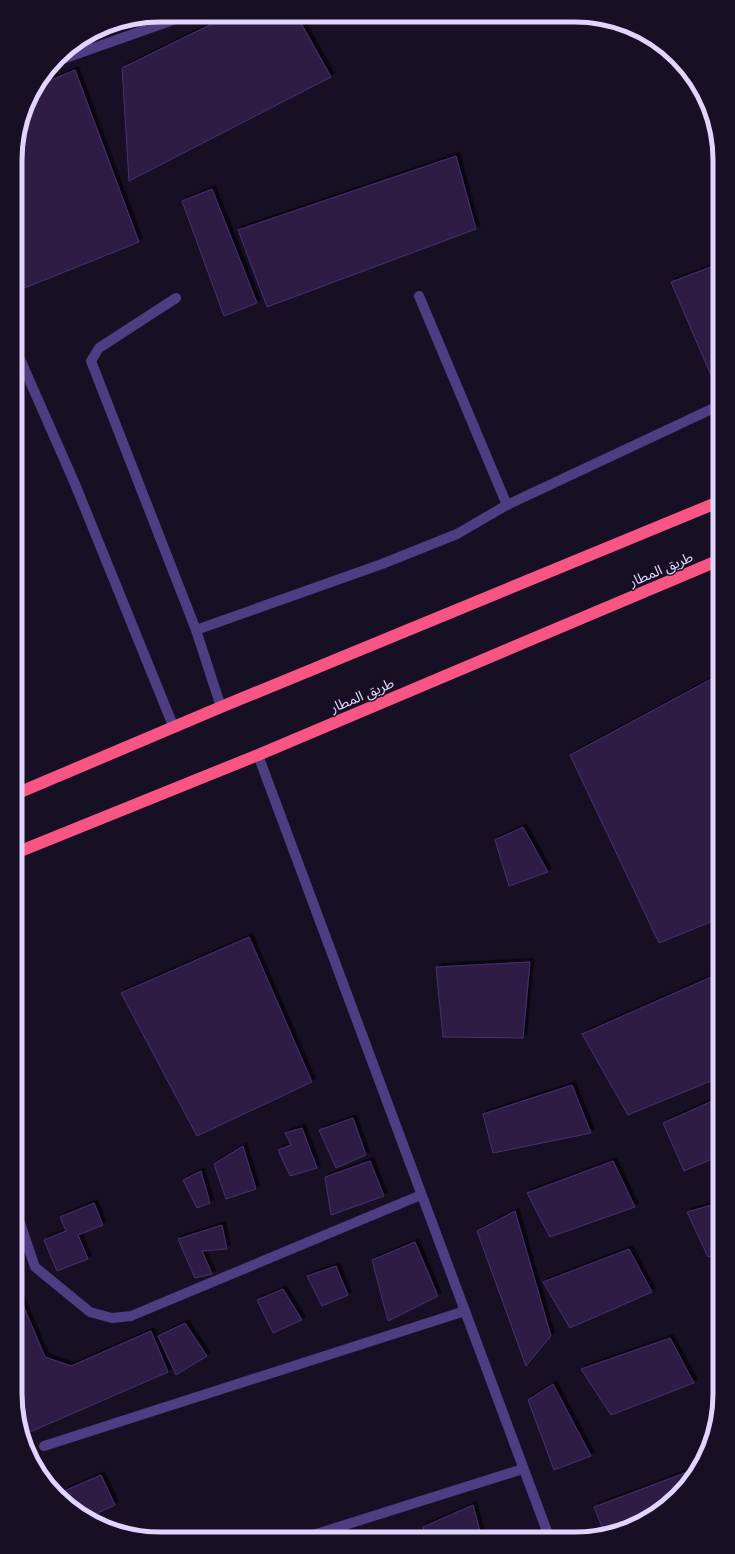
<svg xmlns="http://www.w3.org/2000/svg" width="735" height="1554" viewBox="0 0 735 1554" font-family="'IBM Plex Sans','Noto Sans Arabic',sans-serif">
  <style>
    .building { fill: #2d1d45; stroke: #493070; filter: url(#shadow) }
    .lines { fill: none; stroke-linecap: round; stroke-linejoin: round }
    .minor { stroke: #4d3d82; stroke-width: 10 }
    .highway { stroke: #f85584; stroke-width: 12 }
    .labels { text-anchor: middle; stroke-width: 3; stroke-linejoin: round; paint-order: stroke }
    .street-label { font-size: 14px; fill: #e2d5fd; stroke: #171025 }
    .rim { fill: none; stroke: #e2d5fd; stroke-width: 5 }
  </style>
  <defs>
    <filter id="shadow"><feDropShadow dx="3.5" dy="-3.5" stdDeviation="0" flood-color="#0009"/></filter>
  </defs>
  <rect width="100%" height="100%" fill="#171025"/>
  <g class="building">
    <polygon points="230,15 297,16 331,77 129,181 122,68"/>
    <polygon points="75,70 139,242 17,291 16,141 30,96 37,86"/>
    <polygon points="456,156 476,229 267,307 238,230"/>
    <polygon points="212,189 257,303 224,316 182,201"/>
    <polygon points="716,265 716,387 671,282"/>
    <polygon points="717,676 718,919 659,943 570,755"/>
    <polygon points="523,827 548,872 509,886 495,840"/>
    <polygon points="249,937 312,1082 197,1136 121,993"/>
    <polygon points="530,962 523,1038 443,1037 436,967"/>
    <polygon points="718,974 718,1078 628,1115 582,1034"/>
    <polygon points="572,1085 591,1133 493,1153 483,1114"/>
    <polygon points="719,1098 719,1156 684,1171 663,1123"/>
    <polygon points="353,1118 366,1155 336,1168 319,1130"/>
    <polygon points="302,1128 317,1168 290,1176 278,1150 291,1145 285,1133"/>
    <polygon points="243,1146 256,1189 226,1199 214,1164"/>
    <polygon points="370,1161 384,1196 331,1215 325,1177"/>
    <polygon points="613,1161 635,1207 550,1237 527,1193"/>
    <polygon points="201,1171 210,1203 197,1208 183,1180"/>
    <polygon points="94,1203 103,1225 78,1235 88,1259 57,1271 44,1240 66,1231 60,1217"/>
    <polygon points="719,1203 719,1254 708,1257 687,1212"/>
    <polygon points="515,1211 551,1336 526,1366 477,1231"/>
    <polygon points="222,1225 227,1249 202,1251 212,1274 195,1278 178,1239"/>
    <polygon points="415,1242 438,1296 388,1321 372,1260"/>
    <polygon points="629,1249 652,1292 570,1328 543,1282"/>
    <polygon points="336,1266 348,1295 322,1306 307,1276"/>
    <polygon points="283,1289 302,1320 273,1333 257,1300"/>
    <polygon points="20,1298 45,1357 71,1366 151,1331 168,1372 30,1432 20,1408"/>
    <polygon points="185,1323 207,1356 176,1375 158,1336"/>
    <polygon points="670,1338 694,1383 611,1415 581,1369"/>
    <polygon points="553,1384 591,1456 554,1470 528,1400"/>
    <polygon points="698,1468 690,1482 656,1514 613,1534 605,1534 594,1507"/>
    <polygon points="101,1475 115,1505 87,1518 72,1508 64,1491"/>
    <polygon points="473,1505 481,1535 425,1535 423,1527"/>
  </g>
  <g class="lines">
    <g class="minor">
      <polyline points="57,61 187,15"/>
      <polyline points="419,296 507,505"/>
      <polyline points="176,298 99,348 91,361 196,630 221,707"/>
      <polyline points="17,352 75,484 174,728"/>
      <polyline points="196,630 382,564 457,534 507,505 716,407"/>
      <polyline points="258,755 548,1534"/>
      <polyline points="19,1220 35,1267 90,1312 112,1318 131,1316 421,1195"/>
      <polyline points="44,1446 465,1311"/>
      <polyline points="313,1535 523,1469"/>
    </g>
    <g class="highway">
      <polyline points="18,793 221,707 716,503"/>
      <polyline points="18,852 258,755 717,561"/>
    </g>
  </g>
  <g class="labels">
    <g class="street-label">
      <text transform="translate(661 569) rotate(-23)" y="5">طريق المطار</text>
      <text transform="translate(362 695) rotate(-23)" y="5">طريق المطار</text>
    </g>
  </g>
  <path d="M0 0H735V1554H0ZM160 22H575A138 138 0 0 1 713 160V1394A138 138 0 0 1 575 1532H160A138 138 0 0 1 22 1394V160A138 138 0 0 1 160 22Z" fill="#171025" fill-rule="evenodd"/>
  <path class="rim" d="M160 22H575A138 138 0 0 1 713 160V1394A138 138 0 0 1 575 1532H160A138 138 0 0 1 22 1394V160A138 138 0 0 1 160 22Z"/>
</svg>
